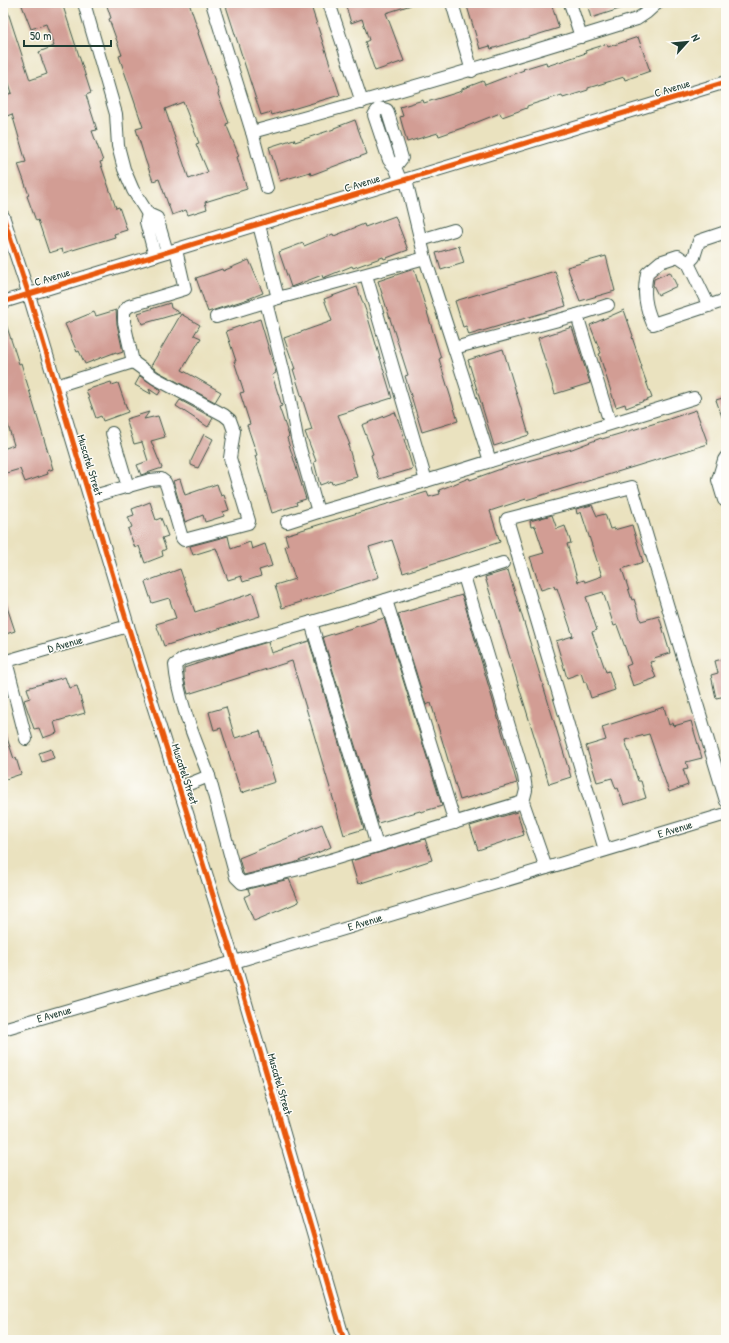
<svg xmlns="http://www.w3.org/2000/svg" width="729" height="1343" viewBox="0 0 729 1343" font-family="'Patrick Hand',sans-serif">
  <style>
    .building { fill: #d29d94; fill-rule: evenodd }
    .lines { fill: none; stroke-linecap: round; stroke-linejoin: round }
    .minor-casing { stroke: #3d5649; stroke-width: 14 }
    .minor { stroke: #fff; stroke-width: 12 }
    .cycleway-casing { stroke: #fdfcf7; stroke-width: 8 }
    .cycleway { stroke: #e8590c; stroke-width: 5 }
    .labels { text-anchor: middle; stroke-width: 3; stroke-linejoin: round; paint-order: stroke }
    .street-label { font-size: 11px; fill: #1f3d34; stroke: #fdfcf7 }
  </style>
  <rect width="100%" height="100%" fill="#fdfcf7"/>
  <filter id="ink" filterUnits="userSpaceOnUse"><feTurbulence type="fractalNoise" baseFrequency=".025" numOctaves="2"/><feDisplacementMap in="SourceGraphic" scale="8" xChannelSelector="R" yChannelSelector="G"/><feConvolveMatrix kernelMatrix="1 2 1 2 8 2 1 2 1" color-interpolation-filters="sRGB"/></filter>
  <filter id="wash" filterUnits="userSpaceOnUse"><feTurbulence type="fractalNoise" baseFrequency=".012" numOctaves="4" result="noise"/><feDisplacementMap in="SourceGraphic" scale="16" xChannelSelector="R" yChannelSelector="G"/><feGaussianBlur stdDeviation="0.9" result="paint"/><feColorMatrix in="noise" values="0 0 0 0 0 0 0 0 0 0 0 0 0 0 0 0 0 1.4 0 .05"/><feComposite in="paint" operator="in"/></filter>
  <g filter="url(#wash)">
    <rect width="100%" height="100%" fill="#eae2bf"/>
    <g id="blocks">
      <g class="building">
        <polygon points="3,3 5,3 30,80 47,74 39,52 54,46 46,24 31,29 21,3 62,3 91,93 86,95 97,130 92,131 103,161 100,162 116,208 119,207 127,230 114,234 115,237 63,253 62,249 49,253 38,220 36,221 27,196 29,195 18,164 26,162 12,114 7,116 3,104 3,96 12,93 7,77 3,78"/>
        <path d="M106 3H189L199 32 198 33 219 93 218 94 229 123 226 124 239 156 237 157 247 189 205 202 207 209 188 215 186 210 172 215 159 179 153 181 145 159 136 129 143 127 119 56 122 55 109 19 111 18ZM183 102 199 143 196 144 208 172 189 179 165 109Z"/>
        <polygon points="225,3 310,3 340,95 272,115 271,112 261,115"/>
        <polygon points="345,3 410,3 411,5 386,13 404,61 375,71 365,42 369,40 362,19 351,23"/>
        <polygon points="466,3 551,3 559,28 491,49 490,46 480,49"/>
        <polygon points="587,3 631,3 632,5 591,18"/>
        <polygon points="638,37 650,71 625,80 624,77 588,88 588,90 563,98 562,95 527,106 527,108 502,117 500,113 465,127 439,136 438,133 407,142 400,117 403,116 400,107 423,100 424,103 462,91 462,89 483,81 485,85 524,70 523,69 546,62 547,66 586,53 585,51 607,44 608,47"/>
        <polygon points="355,120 367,154 311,175 310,172 280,181 269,147 294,139 295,142 334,129 334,128"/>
        <polygon points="395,216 408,250 384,259 383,257 353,268 352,266 323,278 322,275 291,287 279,252 303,243 304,246 333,234 334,236 364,224 365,227"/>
        <polygon points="459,246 464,263 441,270 436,253"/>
        <polygon points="606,256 615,291 580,301 567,267"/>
        <polygon points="249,260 263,293 248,299 208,312 196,278 222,269 223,271"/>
        <polygon points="414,269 441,358 439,359 458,421 422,432 405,376 408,375 378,281"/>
        <polygon points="555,271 566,306 469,335 466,326 463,327 455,301"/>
        <polygon points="670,272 677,286 658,295 653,285 654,279"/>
        <polygon points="357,287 366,311 392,398 338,415 350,445 348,445 357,477 332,484 331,481 320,485 314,462 316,461 305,432 312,430 293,369 295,369 284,338 332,321 324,299"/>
        <polygon points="170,303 171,308 180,313 142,324 138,313"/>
        <polygon points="116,310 117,324 123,352 117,354 116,352 85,364 79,351 77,352 65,324 94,312 96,316"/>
        <polygon points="624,310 633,336 632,337 642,367 641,367 652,398 626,408 625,404 616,407 599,354 601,353 590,325"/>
        <polygon points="181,314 200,325 194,335 201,338 182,370 221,392 215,402 159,372 151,366"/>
        <polygon points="260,319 276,373 272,375 282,406 279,407 289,436 287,438 306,499 296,502 297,505 272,513 255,456 257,455 247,425 250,424 240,393 244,392 234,361 236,361 226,331"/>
        <polygon points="3,321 5,321 19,364 21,363 53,469 47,471 48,474 25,482 20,469 3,474 3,449 14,445 3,409"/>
        <polygon points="572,327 590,383 555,394 538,338"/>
        <polygon points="503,349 529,435 494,446 468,360"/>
        <polygon points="140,376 161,390 158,395 149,389 151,394 135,385"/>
        <polygon points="111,382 112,385 118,383 128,412 103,421 101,416 96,418 86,390"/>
        <polygon points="726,397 726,425 725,425 716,400"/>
        <polygon points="180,400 213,418 208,427 176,406"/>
        <polygon points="696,410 708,444 526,500 526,499 490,511 500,542 403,573 392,540 369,547 379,577 282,608 275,585 295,579 285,546 288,545 285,535 427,492 429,497 440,494 439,490 469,478 470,480 509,466 572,449 601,438 602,439 666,420"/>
        <polygon points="149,412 144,419 158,416 165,437 151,441 162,468 141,475 137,465 148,461 142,442 134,444 126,419"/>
        <polygon points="395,412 404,436 403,436 413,469 379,479 371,455 373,454 362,425"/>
        <polygon points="204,434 213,439 198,468 191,465 191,461"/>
        <polygon points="180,479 185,495 217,484 221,496 224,495 229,510 223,512 224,516 205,522 203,515 185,522 173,481"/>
        <polygon points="150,502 156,520 161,518 168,536 162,538 166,549 162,551 163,556 145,563 139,546 135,548 128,529 132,527 128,517 134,515 132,509"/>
        <polygon points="592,505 597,516 605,514 610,529 614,528 614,530 632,525 643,562 622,569 632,600 634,599 641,621 659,616 670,653 654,658 655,661 650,662 656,678 633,686 626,666 631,664 617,625 614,626 603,592 586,597 597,630 592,632 606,672 609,671 615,690 591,698 586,682 584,682 581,673 567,678 556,641 573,636 557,588 555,589 554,586 541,590 530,557 544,553 535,526 531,527 530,521 552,515 557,529 565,526 571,543 567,544 578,582 584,580 585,582 602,576 581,512 577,514 576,509"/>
        <polygon points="228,536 231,549 250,542 252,549 265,544 272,566 259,570 261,576 243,582 241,576 228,580 216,548 193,555 190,546"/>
        <polygon points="180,569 195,612 253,593 260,616 164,646 156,624 176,618 169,598 152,603 145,582"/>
        <polygon points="508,570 571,777 549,784 485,577"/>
        <polygon points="462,595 517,783 460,800 431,703 426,705 398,614"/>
        <polygon points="3,601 5,601 15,631 3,635"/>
        <polygon points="384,618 442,806 421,812 420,811 378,823 323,637"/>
        <polygon points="309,641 364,829 344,835 292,661 188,694 184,678 184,668 233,652 268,642 271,653"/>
        <polygon points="726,658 726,696 716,698 711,675 718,673 715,661"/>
        <polygon points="65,677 69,688 77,686 85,713 54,722 57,733 43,738 39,728 34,729 24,700 30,698 27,688"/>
        <polygon points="226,707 235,738 260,731 275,782 241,793 221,728 214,730 209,712"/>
        <polygon points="664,707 669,725 673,723 674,726 691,721 702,758 686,762 688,768 683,769 688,785 669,792 649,734 625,740 638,781 641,781 646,798 624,805 618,788 616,789 612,778 597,782 586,746 606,740 602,727"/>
        <polygon points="5,732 14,759 16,758 21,774 3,780 3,733"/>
        <polygon points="51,749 54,758 42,762 39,753"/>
        <polygon points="517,812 524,835 478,850 470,826"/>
        <polygon points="322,824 331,847 294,863 244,875 243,873 239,858"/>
        <polygon points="425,839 432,860 358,884 351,861"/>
        <polygon points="289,879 299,902 254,921 244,897 250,894 248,889"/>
      </g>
    </g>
  </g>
  <g filter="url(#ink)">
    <use href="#blocks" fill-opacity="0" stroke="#3d5649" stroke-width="1"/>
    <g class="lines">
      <g class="minor-casing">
        <g id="minor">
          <polyline points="84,3 116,114 118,146 124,169 133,190 148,214"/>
          <path d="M212 3 252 132C381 97 509 59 637 19L646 13 657 3"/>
          <polyline points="329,3 362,102"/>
          <polyline points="452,3 472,71"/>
          <polyline points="570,3 581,37"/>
          <polyline points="252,132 267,188"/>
          <polyline points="395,167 402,158 387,110 379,108 374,115 389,160 395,167 401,182"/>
          <polyline points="406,180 425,258 454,348"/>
          <polyline points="3,216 29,295 128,626 234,962 344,1340"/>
          <polyline points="259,225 278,298"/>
          <polyline points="421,240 454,230"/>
          <polyline points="155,256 146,222 148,214 157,218 167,252"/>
          <polyline points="688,263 694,257 699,241 726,232"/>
          <polyline points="366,275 426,481"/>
          <polyline points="3,302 726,82"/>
          <polyline points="266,302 288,389 297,438 318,512 287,522"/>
          <polyline points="608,305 577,315 610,423"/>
          <path d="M709 306 688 263 678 256 660 262 647 273C643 293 645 306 653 324L726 300"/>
          <polyline points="216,317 278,298 425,258"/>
          <polyline points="133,362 124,322 124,311 129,306 185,289 176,250"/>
          <polyline points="56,386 133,362 155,378 224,415 230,420 234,431 230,458 249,521 248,523 184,540 182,538 167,487 165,482 161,479 150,480 90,497"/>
          <polyline points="112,433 128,487"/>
          <polyline points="490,461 454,348 577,315"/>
          <polyline points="724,500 718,480 724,460 726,457"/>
          <polyline points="318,512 426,481 694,398"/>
          <polyline points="464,576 524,776 526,790 523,802 546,868"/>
          <polyline points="386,600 455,823"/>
          <polyline points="311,622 377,846"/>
          <polyline points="6,661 26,739"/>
          <polyline points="3,662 128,626"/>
          <polyline points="209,776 236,877 242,883 307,867 523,802"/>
          <path d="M179 788 209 776C196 741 178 702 175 665L183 659 357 609 503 563"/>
          <polyline points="605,850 507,519 632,487 726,801"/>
          <polyline points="3,1029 234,962 726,814"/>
        </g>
      </g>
      <use href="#minor" class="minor"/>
      <g class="cycleway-casing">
        <g id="cycleway">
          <polyline points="3,216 29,295 128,626 234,962 344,1340"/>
          <polyline points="3,302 726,82"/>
        </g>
      </g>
      <use href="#cycleway" class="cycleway"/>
    </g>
  </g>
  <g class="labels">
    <g class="street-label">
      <text transform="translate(672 88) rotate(-17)" y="4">C Avenue</text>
      <text transform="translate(362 183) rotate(-17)" y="4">C Avenue</text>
      <text transform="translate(52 277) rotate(-17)" y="4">C Avenue</text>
      <text transform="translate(90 465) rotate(73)" y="4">Muscatel Street</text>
      <text transform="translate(65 644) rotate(-16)" y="4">D Avenue</text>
      <text transform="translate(185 774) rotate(72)" y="4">Muscatel Street</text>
      <text transform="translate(675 829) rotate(-17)" y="4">E Avenue</text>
      <text transform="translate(365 922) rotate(-17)" y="4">E Avenue</text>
      <text transform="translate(54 1014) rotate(-16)" y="4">E Avenue</text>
      <text transform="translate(280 1084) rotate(74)" y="4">Muscatel Street</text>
    </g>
  </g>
  <rect width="729" height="1343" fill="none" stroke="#fdfcf7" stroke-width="16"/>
  <g transform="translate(687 42) rotate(63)" stroke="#fdfcf7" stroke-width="3" paint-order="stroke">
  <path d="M0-3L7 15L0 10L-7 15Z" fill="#1f3d34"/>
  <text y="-6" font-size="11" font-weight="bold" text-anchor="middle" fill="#1f3d34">N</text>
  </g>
  <path d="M24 40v6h87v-6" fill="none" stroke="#1f3d34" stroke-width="2"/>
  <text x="30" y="40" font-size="12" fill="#1f3d34" stroke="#fdfcf7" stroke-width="3" paint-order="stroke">50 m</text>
</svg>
